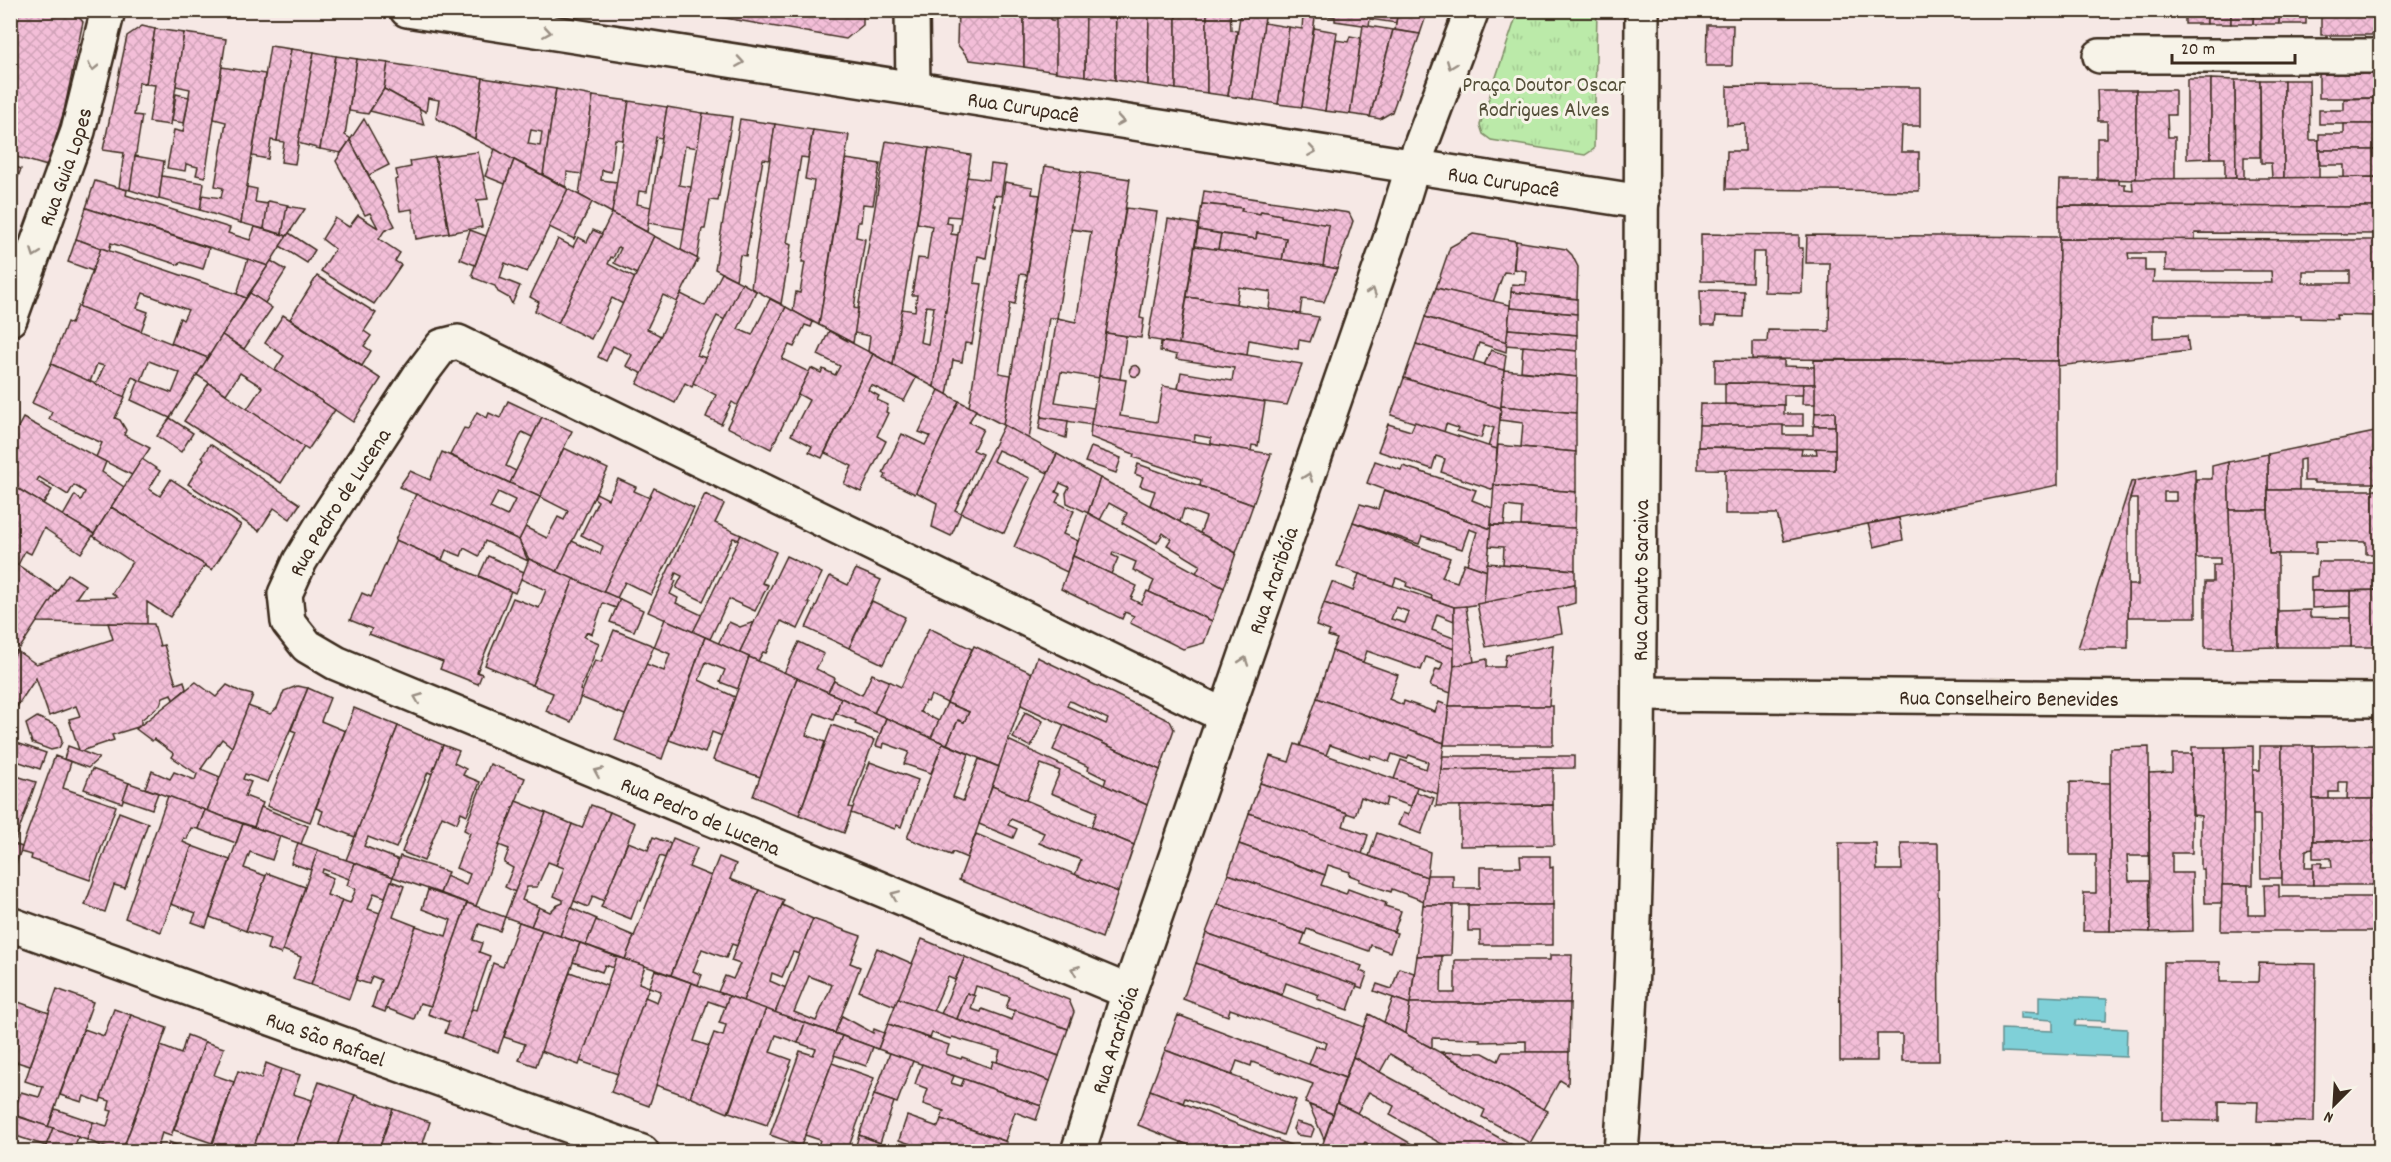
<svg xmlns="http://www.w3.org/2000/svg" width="2391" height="1162" viewBox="0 0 2391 1162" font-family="Dekko,sans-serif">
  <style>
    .grass { fill: url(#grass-tufts); stroke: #7b8a64; stroke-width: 1.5 }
    .water { fill: #7fd0d8; stroke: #648e8e; stroke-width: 1.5 }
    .building { fill: url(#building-cross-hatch); stroke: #3b2a1e; stroke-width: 1.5; fill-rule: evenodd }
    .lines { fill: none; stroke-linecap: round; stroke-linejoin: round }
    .minor-casing { stroke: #3b2a1e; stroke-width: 38 }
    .minor { stroke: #f7f3e8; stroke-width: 33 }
    .oneway { stroke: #998e83 }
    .labels { text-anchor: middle; stroke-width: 6; stroke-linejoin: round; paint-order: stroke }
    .park-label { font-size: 22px; fill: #55503a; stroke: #f7f3e8 }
    .street-label { font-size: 22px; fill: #3b2a1e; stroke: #f7f3e8 }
  </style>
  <defs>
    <pattern id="grass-tufts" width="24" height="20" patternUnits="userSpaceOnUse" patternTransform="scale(1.5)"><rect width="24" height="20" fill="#bbeaa9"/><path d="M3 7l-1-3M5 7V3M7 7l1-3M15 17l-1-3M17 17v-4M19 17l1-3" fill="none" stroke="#a2c991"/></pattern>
    <pattern id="building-cross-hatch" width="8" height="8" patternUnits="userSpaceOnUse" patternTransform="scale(1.5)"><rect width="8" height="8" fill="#f3bed8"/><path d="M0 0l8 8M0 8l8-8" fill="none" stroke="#d1a3b9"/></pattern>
  </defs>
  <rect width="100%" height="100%" fill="#f6e8e5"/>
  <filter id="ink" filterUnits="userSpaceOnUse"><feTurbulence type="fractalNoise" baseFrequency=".0167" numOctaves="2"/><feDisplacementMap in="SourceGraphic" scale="12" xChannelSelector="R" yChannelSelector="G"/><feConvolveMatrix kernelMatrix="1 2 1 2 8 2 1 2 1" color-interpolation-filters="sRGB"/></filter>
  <g filter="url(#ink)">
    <polygon class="grass" points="1518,11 1597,11 1594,149 1585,155 1491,140 1483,134 1480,125"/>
    <polygon class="water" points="2039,996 2107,999 2106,1021 2076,1020 2075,1026 2127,1029 2126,1057 2001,1052 2001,1029 2053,1031 2053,1020 2020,1018 2020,1012 2039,1013"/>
    <g class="building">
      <polygon points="19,10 44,10 78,16 83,22 64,111 47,166 10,155 10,65"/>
      <polygon points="714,10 863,10 863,25 846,39 714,16"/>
      <polygon points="958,10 1024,10 1024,67 970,60 957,44"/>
      <polygon points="1024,10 1051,10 1051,20 1057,20 1056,72 1024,67"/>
      <polygon points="1056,10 1086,10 1085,76 1056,72"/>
      <polygon points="1086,10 1116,10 1115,80 1085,76"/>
      <polygon points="1116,10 1149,10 1148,85 1115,80"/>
      <polygon points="1149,10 1176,10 1176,89 1148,85"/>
      <polygon points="1176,10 1207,10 1207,93 1176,89"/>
      <polygon points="1207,10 1230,10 1231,30 1237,31 1228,96 1207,93"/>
      <polygon points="1241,10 1266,10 1254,100 1228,96"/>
      <polygon points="1398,10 1396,23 1370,19 1369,26 1335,21 1335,17 1293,11"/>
      <polygon points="1398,10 1428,10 1420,34 1395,30"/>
      <rect x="2104" y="10" width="32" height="5"/>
      <polygon points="2136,10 2163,10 2163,16 2136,15"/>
      <rect x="2185" y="10" width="22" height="14"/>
      <rect x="2207" y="10" width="24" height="14"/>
      <polygon points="2231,10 2254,10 2253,24 2231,24"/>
      <polygon points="2254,10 2280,10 2279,24 2253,24"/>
      <polygon points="2280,10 2306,10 2306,24 2279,24"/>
      <rect x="2321" y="10" width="59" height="25"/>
      <polygon points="1303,16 1315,18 1302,107 1278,104 1289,27 1302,29"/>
      <polygon points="1264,23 1289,27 1278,104 1254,100"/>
      <polygon points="1363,25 1393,30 1370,117 1350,114"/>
      <polygon points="1707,25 1733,25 1732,66 1706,66"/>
      <polygon points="142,26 155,29 146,84 139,82 134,115 142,116 130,190 119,188 124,153 103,150 127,36"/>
      <polygon points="1314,28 1337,32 1325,111 1302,107"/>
      <polygon points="155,29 184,33 170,125 149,122 155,85 146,84"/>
      <polygon points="1393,30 1420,34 1392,112 1380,119 1370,117"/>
      <polygon points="184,33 226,39 205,177 196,175 198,167 186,164 185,171 167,168 174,130 183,132 190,89 176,86"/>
      <polygon points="1350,36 1361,38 1350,114 1325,111 1336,40 1348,42"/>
      <polygon points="270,46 291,49 277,141 271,140 268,159 252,156"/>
      <polygon points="291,49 314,52 295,164 281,162 284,142 277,141"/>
      <polygon points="314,52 336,56 320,149 298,143"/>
      <polygon points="336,56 357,59 345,135 351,139 341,153 320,149"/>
      <polygon points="357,59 388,63 384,89 368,114 349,111"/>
      <polygon points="388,63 483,78 475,139 436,118 439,100 428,98 426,112 384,89"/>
      <polygon points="222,67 265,74 241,223 200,210 202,195 221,198 223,188 215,186 226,122 214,119"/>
      <polygon points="2345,70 2380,70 2380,98 2319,98 2319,72 2345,73"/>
      <path d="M483 78 556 89 543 175 475 139ZM531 130 542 132 540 146 528 144Z"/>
      <polygon points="2187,79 2211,79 2211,158 2187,159"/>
      <polygon points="2211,79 2235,80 2236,178 2225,179 2225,158 2211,158"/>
      <polygon points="2235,80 2260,80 2260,157 2244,157 2244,178 2236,178"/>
      <polygon points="2260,80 2284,80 2284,178 2272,178 2271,163 2261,163"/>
      <polygon points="2284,80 2309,80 2310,140 2319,140 2319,178 2284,178"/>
      <polygon points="1727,86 1920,87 1920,126 1902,126 1901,152 1919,152 1919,191 1726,189 1727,151 1745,151 1745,124 1727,125"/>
      <polygon points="384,89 419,108 424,125 370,111"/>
      <polygon points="556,89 593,96 582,174 567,172 566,187 543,175"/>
      <polygon points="2097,90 2136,90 2136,180 2097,179 2097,138 2107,138 2107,121 2098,121"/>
      <polygon points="2136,90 2175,90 2175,115 2167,115 2168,137 2175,137 2175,179 2136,180"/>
      <polygon points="176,94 189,97 184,123 172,121"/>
      <polygon points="593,96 629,101 623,140 615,139 611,172 602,170 601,180 617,182 612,213 579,195"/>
      <polygon points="2380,98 2380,124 2319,124 2319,110 2344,110 2344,99"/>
      <polygon points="629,101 667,107 662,138 656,137 647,192 639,191 637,204 651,207 647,232 612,213"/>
      <polygon points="667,107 703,113 698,148 685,146 679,185 691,187 684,229 648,223"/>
      <polygon points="703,113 732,117 718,201 710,200 705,229 702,229 697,259 681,250"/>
      <polygon points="364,119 389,165 369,175 350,140"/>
      <polygon points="740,119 775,124 770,160 763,159 746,256 740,255 736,280 715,269"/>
      <polygon points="775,124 813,130 808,158 801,157 787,243 791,245 781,304 751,288"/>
      <polygon points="2344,124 2380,124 2380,150 2319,150 2319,134 2344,134"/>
      <polygon points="813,130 849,135 819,325 793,311 796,292 800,293 805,262 802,262 814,181 805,179"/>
      <polygon points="350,140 395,226 384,231 379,239 400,253 395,261 401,265 374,304 321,271 335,249 322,239 335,218 349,227 358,215 378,228 370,213 365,215 336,161"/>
      <polygon points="886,141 929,148 893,365 868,351 870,336 854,333"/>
      <path d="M929 148 971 155 961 217 947 216 946 223 952 224 951 234 958 235 934 387 893 365 902 309 915 311 917 295H912L918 258 927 259 932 226 917 223ZM926 306 934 307 928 344 920 342Z"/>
      <polygon points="495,149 514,160 505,184 485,176"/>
      <polygon points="2319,150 2380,150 2380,177 2344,178 2344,165 2320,165"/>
      <polygon points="478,152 488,199 477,200 482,227 449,233 435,157"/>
      <polygon points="135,156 164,161 159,199 130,190"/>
      <polygon points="435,157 449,233 416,239 412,209 400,211 395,180 398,179 396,170 411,167 410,161"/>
      <polygon points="846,159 880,164 873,205 863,204 861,222 858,222 856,237 865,239 854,308 858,309 853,343 819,325"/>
      <polygon points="514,160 568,189 527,272 505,263 500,278 520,286 512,304 509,298 498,292 495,286 474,278 472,274"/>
      <polygon points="991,164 1006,166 1001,196 994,195 993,205 995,205 986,258 978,256 974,283 982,284 972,344 965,343 962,362 953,360 947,395 934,387 967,177 989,180"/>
      <polygon points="10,165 21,169 10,197"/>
      <polygon points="1045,166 1081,172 1057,318 1049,318 1029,439 1003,425"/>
      <polygon points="1081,172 1130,179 1099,378 1061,372 1055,402 1094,408 1091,425 1041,417 1057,318 1076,322 1091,232 1071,229"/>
      <polygon points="162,176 204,183 200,210 159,199"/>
      <polygon points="2379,177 2379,207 2059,206 2060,180 2119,180 2119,184 2125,184 2125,190 2133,191 2132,179"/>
      <polygon points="95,181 127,190 126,195 230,228 228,233 250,240 255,227 287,236 268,266 86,208"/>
      <polygon points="1005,182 1033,187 1032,194 1040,195 1027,275 1020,274 1015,304 1010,303 999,373 1011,375 1003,425 969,407"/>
      <polygon points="247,187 257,189 255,202 268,204 264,229 241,223"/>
      <polygon points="568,189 592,202 574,239 549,227"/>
      <polygon points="1204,191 1349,213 1353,221 1337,269 1323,266 1329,225 1281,217 1281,215 1261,211 1260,214 1241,211 1242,208 1202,204"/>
      <polygon points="268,201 288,205 282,234 264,229"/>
      <polygon points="1202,204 1242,208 1241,211 1260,214 1261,211 1281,215 1281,217 1329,225 1323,266 1282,260 1286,238 1257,233 1256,239 1198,230"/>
      <polygon points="287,206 305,209 287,236 282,234"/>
      <polygon points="2059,206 2380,207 2380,234 2195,233 2195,240 2059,239"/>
      <polygon points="86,208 209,248 203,269 180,262 179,265 111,243 109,251 76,239"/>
      <polygon points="1126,208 1157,212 1140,318 1144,319 1141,338 1106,333"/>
      <polygon points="612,213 654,236 637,274 614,263 621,248 618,247 613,258 611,257 608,264 635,278 623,304 612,298 591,339 558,323"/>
      <polygon points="1168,219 1198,224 1179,344 1148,339"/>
      <polygon points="470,230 486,236 475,265 460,259"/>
      <polygon points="593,230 602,234 558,323 535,311 539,302 530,297 558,239 573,247 578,237 587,242"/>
      <polygon points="1198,230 1221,234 1218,250 1195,246"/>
      <polygon points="289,233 315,250 307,263 280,246"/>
      <polygon points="1257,233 1286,238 1282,260 1218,250 1221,234 1256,239"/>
      <polygon points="1473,234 1516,241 1513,273 1504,272 1493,302 1436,288 1450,247"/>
      <polygon points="1701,234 1799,235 1799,248 1803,248 1802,293 1764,292 1765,252 1753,252 1752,282 1701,281"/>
      <polygon points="1807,235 2059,237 2058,361 1752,359 1752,342 1767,342 1768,330 1829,331 1830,263 1806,263"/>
      <polygon points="654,236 698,259 677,302 663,295 647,329 661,336 643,374 626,366 632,355 613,346 606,361 598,357"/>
      <polygon points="76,239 101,248 93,271 68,262"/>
      <path d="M2059 239 2380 240V330L2374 331V316L2336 315 2337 319 2301 318V315H2153V338L2187 336 2189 351 2058 366ZM2128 253H2165V271H2271L2272 283 2153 282 2154 271H2145V259H2129ZM2303 271H2350V283H2303Z"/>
      <polygon points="1516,241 1566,249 1572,255 1578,267 1577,299 1511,292 1512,284 1525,285 1526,271 1514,269"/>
      <polygon points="1195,246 1323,266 1337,269 1324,302 1302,299 1300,314 1269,309 1271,292 1239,287 1236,304 1187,297"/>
      <polygon points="101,248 237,294 246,298 208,358 171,343 180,318 183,320 188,310 143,293 137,308 148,312 141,331 79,307"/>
      <polygon points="248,259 268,266 246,298 237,294"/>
      <polygon points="271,261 286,270 265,303 250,293"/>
      <polygon points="722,273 742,283 725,320 717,316 697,355 706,358 692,387 685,383 675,403 637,384 681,294 705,306"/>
      <polygon points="317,276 376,313 364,331 371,336 364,346 371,351 362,366 290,319"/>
      <polygon points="742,283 756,291 738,329 752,335 770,299 786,307 738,406 732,402 721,424 706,417 716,395 693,383"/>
      <polygon points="1436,288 1510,305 1507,342 1425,317"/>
      <polygon points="1700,290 1744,291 1743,317 1716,316 1715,325 1701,325"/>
      <polygon points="1511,292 1577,299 1577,314 1510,308"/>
      <polygon points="250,293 272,308 244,349 222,335"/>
      <polygon points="1187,297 1236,304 1319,317 1310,342 1299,340 1298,349 1249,340 1247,355 1179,344"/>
      <path d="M78 306 208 358 170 418 131 400 139 380 132 377 124 397 96 384 104 366 97 364 90 382 51 364 67 322 71 324ZM149 361 180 373 172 393 141 381Z"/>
      <polygon points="786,307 813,322 811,327 805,325 794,347 789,345 782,359 809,372 771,449 727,427"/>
      <polygon points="1510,308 1577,314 1577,335 1508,329"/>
      <polygon points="283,315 381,379 353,422 275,370 284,356 265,343"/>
      <polygon points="1425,317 1507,342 1506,352 1479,343 1473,361 1416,344"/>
      <polygon points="1508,329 1577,335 1577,351 1506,345"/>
      <polygon points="829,331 873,354 822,458 809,452 812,446 791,435 809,400 798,394 811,368 821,373 823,369 835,375 840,366 818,355"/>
      <polygon points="1106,333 1126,336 1120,379 1099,376"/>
      <polygon points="222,335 335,410 308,450 247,409 262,387 240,373 226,394 197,375"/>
      <polygon points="1161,342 1179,344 1302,364 1287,405 1265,402 1178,388 1181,372 1232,381 1234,368 1176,359 1177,355 1160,351"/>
      <polygon points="1416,344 1504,370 1501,408 1404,378"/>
      <polygon points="1523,346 1577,351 1577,377 1521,371"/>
      <polygon points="1491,350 1506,355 1504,370 1484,365"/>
      <polygon points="873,354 916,378 904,401 871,385 868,390 879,396 877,400 888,405 886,412 888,413 877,436 886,441 861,492 844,484 852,466 825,453"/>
      <polygon points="1715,359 1784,360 1784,366 1815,367 1815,384 1715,383"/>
      <polygon points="1814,360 2058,361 2058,485 1784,541 1777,514 1725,514 1725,469 1835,470 1835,412 1815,413"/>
      <polygon points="51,364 125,397 115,418 120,420 126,430 124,435 150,448 132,475 96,457 102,443 49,419 52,412 32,403"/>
      <circle cx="1135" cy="371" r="5.5"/>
      <polygon points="1504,370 1577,377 1576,413 1501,406"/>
      <polygon points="1099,376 1126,380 1120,416 1157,422 1163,386 1265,402 1258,446 1252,445 1251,451 1211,444 1211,438 1195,435 1194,442 1091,425"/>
      <polygon points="1404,378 1501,408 1497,449 1488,447 1494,428 1485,425 1481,438 1457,431 1458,428 1446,424 1444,432 1391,415"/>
      <polygon points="209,383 304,447 281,483 184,421"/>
      <polygon points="1725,383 1803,384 1803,395 1784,395 1784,405 1725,404"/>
      <polygon points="1803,384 1815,384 1815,404 1802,404"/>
      <polygon points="939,390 959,401 915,494 884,479 886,475 883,473 902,434 925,445 930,436 919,432"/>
      <polygon points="508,401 542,417 532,437 522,432 506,466 516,471 510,483 450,455 464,428 468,429 477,412 487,418 489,413 500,418"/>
      <polygon points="959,401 976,410 969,422 983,429 973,450 982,454 955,510 961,513 951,536 932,527 937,503 916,492"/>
      <polygon points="1700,404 1784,405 1784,414 1803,414 1803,426 1699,425"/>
      <polygon points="1501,406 1576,413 1576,452 1521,447 1523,423 1500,420"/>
      <polygon points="1835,412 1835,426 1814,426 1815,413"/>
      <polygon points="542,417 572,431 540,497 510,483"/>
      <polygon points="1041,417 1068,421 1066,438 1039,429"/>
      <polygon points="23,418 106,462 102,472 124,487 94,534 63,516 75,495 81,500 85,492 74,485 68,495 39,477 37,481 52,490 43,504 10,484 10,442"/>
      <polygon points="170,418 193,433 181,452 157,436"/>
      <polygon points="1415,422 1497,449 1494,490 1441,472 1445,459 1436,456 1432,469 1378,451 1388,424 1411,431"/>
      <polygon points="1004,425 1057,454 1048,473 998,450 993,461 1030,478 1004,533 961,513"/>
      <polygon points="1091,425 1211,444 1271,454 1253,505 1200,486 1201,480 1133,457 1134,454 1090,437"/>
      <polygon points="1699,425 1783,425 1783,435 1813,435 1813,426 1835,426 1835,449 1698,447"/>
      <polygon points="2380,431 2380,483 2314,483 2314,481 2304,481 2304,459 2299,460 2299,490 2268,490 2268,454"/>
      <polygon points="210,444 300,504 290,519 274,508 259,531 188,484 204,459 202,457"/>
      <polygon points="1498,445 1576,452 1576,492 1494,485"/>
      <polygon points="1091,447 1121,458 1116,473 1085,462"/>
      <polygon points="1698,447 1802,449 1801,454 1817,454 1816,448 1835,449 1835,470 1698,469"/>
      <polygon points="564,448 608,469 557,572 529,559 519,540 525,527 547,538 558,517 564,520 568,511 540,497"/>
      <path d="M442 452 540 497 519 540 399 487 410 471 430 480ZM498 492 515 500 507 516 490 508Z"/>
      <polygon points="1057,454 1100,478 1088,513 1067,503 1066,493 1069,487 1060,483 1056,492 1060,494 1056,502 1074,511 1063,534 1078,541 1067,572 1014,547"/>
      <polygon points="2268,454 2268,510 2229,510 2228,462"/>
      <polygon points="142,459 160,471 149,489 160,496 171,479 241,525 212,570 111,507"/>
      <polygon points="1375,461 1401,470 1403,466 1476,490 1472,500 1492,508 1491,529 1367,483"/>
      <polygon points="2228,462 2233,648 2205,648 2205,582 2213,582 2213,565 2220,565 2220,558 2196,558 2196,479 2212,479 2212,466"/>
      <polygon points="1138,464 1253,505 1236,553 1200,533 1206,517 1184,509 1180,522 1150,505 1155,491 1140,486 1143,477 1135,474"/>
      <path d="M2195 469 2196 617H2128V585H2138V499H2130L2135 481ZM2164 492H2176V501H2164Z"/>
      <polygon points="1100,478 1236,553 1224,588 1196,573 1200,565 1167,545 1171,539 1163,533 1157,543 1122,523 1127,513 1109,503 1100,520 1088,513"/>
      <polygon points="618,479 636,487 634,491 650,498 603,592 557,572 572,541 600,554 603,546 581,535 598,501 594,498 596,493 608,499"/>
      <polygon points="2135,481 2128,505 2128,648 2078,648 2131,482"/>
      <polygon points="10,484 94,534 81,553 44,528 31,554 25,551 18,565 10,560"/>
      <polygon points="1494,485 1576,492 1575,528 1521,526 1522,508 1506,506 1504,525 1491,525"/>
      <polygon points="654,488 694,508 651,595 625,582 617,598 603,592"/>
      <polygon points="1384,490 1491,529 1487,571 1467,564 1477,532 1469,529 1462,549 1422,536 1419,544 1353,522 1360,504 1378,509"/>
      <polygon points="2268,490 2380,490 2380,554 2366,554 2366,542 2316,541 2316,554 2269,554"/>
      <polygon points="416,494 519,540 528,561 485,541 479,556 464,548 461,556 446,550 442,560 395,540"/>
      <polygon points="705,494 724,504 715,523 741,535 739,540 733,538 703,601 676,588 682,576 676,573 673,580 676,581 670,594 678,598 676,603 702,615 693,632 648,612"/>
      <polygon points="111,507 205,565 170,617 147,602 147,624 36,622 68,574 85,585 76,598 117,597 112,593 132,562 93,536"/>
      <polygon points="2229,510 2268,510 2269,554 2278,554 2278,647 2233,648"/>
      <polygon points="1088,513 1224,588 1212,621 1149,592 1154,581 1133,570 1136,562 1113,552 1112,555 1118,558 1111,574 1073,556"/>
      <polygon points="1899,518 1903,540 1874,547 1868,524"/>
      <polygon points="1353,522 1450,558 1442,577 1457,582 1464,563 1487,571 1484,603 1457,608 1431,599 1432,596 1406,586 1407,582 1396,578 1393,586 1337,566"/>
      <polygon points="1491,525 1575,528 1575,570 1503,564 1504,547 1489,546"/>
      <polygon points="741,535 776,552 762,583 768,585 755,611 729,599 710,639 693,632"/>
      <polygon points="396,540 511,591 477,672 482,674 478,684 440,669 443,662 369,634 372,629 350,620 362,593 371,597"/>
      <polygon points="488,556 524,572 515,593 479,576"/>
      <polygon points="786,556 822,573 808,602 810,604 798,629 781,621 766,653 763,652 758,661 739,653"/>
      <polygon points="1073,556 1137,586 1131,599 1141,604 1147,591 1212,621 1204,643 1183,649 1130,623 1134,616 1125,612 1122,619 1061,589"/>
      <polygon points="529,559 574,579 532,685 485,665 513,598 539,608 546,590 521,579"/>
      <polygon points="10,560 57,591 20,648 10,641 10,607 17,597 10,592"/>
      <polygon points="2318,562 2380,562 2380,590 2311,591 2311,577 2317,576"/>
      <polygon points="1487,563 1575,570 1575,584 1484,603"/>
      <polygon points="856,569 881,580 849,648 806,628 830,576 848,585"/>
      <path d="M1359 574 1454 607V621L1437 614 1432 630 1454 638V649L1324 603 1332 582 1353 591ZM1396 607 1409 612 1405 623 1391 619Z"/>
      <polygon points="574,579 620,599 616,608 603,603 592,634 587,632 584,637 599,643 580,690 583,691 571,722 546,711 553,693 532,685"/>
      <polygon points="1575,584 1575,603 1558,608 1562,633 1486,647 1477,604"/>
      <polygon points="2380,590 2380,647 2351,647 2351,591"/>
      <polygon points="2312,591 2351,591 2351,606 2312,608"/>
      <polygon points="620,599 643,610 634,631 610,622"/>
      <polygon points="872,601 905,617 883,664 849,648"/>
      <polygon points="1324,603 1454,649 1454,668 1451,693 1430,686 1436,669 1440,670 1443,663 1426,657 1421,670 1367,651 1363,662 1332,651 1337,639 1328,636 1330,631 1316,626"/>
      <polygon points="1466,606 1474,662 1454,666 1454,607"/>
      <polygon points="2310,610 2310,617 2351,618 2351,647 2278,647 2278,611"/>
      <polygon points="665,619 705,637 662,759 615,740 646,664 664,671 670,654 654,647"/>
      <polygon points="729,622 740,627 754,622 739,653 718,644"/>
      <polygon points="108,623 154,624 160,646 164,645 176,684 184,681 186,689 173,700 171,694 163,697 160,705 141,720 141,724 138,727 112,735 114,740 81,751 99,758 88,768 64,759 68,746 79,750 69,719 80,716 76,706 49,716 36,678 10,717 10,660 17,651 36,664 113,639"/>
      <polygon points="929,628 972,649 947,703 931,695 928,702 925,701 920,712 939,721 931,738 874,713 889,681 901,687"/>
      <polygon points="614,630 654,646 625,715 580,697 595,660 601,662"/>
      <polygon points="705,637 749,657 738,689 720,682 725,670 706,662 699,680 735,697 722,736 712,732 705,753 669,740"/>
      <polygon points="799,642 824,654 816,669 835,678 828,692 784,673"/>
      <polygon points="1553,645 1549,706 1449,706 1454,666 1487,659 1487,667 1504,667 1506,655"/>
      <polygon points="974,646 1032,673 999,767 947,744 958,720 964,722 969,712 947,703"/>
      <polygon points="10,647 17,651 10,660"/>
      <polygon points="1332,651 1398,675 1389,699 1403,705 1404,701 1435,712 1439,702 1449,706 1444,743 1317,698"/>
      <polygon points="749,657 797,678 760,777 713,760"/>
      <path d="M1037 657 1170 721 1174 729 1160 770 1021 705ZM1069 701 1073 702 1108 719 1106 724 1067 706Z"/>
      <polygon points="872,674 889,681 874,713 828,692 834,681 862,695"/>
      <polygon points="797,678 841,698 833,720 815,713 806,735 825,742 799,815 753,796"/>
      <polygon points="196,682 216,697 227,685 241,692 253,695 232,747 222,739 201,769 220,777 207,811 145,788 152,771 170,779 174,772 195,780 197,774 172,757 174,754 154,739 152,741 136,729"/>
      <polygon points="297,686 308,688 268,782 245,774 243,779 251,782 245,796 263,803 254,827 207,811 248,706 270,714 277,708 284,691"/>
      <polygon points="308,688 330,698 321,721 345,731 310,822 267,806 296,732 291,730"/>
      <polygon points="841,698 886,718 880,734 855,724 856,721 836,713"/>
      <polygon points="1317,698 1444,743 1438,794 1394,779 1401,760 1426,769 1428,762 1409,755 1407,759 1392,754 1389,762 1371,755 1370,759 1330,745 1326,755 1300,746"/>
      <polygon points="947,703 969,712 964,722 958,720 947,744 931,738"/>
      <polygon points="1449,706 1553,706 1553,745 1444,745"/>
      <polygon points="354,708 398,726 355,837 319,823 323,811 316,808"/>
      <polygon points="1025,712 1043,721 1031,747 1013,738"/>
      <polygon points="37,717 57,726 59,729 62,742 59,748 51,750 32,743 26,724"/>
      <polygon points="886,718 943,743 931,773 904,764 909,752 884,743 883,748 876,746"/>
      <polygon points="832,725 874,740 849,807 853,808 844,833 799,815"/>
      <polygon points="1064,725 1160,770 1147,805 1104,785 1106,779 1088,770 1089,767 1053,750"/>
      <polygon points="398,726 443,745 432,774 428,772 396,848 368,837 364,846 399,860 393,877 346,860"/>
      <polygon points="10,740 17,743 11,761 10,761"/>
      <polygon points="1008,740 1147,805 1134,845 1091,827 1097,812 1051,793 1060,771 1041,764 1026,800 992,786"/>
      <polygon points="17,743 46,753 40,769 11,759"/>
      <polygon points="943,743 969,754 953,797 963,801 979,759 999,767 967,858 953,852 951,855 907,838"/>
      <polygon points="1295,744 1417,787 1411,806 1387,798 1385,806 1361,797 1355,816 1260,783 1270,756 1289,762"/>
      <polygon points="443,745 459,751 454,763 466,769 463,775 480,782 467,815 461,812 457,823 442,816 424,861 402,852"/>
      <polygon points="2380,745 2380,799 2347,799 2348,782 2339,782 2339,792 2329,792 2329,799 2313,799 2313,746"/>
      <polygon points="2253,746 2253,885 2222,885 2225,747"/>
      <polygon points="2260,746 2282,746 2282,878 2261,878 2260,815 2253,815 2253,770 2260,770"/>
      <polygon points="2282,746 2313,746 2313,849 2306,850 2305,868 2313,868 2313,885 2282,885"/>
      <polygon points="2149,747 2149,856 2127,856 2129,881 2149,881 2150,932 2110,931 2110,748"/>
      <polygon points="2192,747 2225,747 2222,903 2205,903 2204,869 2201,869 2201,816 2193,815"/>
      <polygon points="2172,754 2192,754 2192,853 2172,853 2172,873 2192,873 2193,931 2150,932 2149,773 2172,772"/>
      <polygon points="55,756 71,762 63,788 116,806 90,880 31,859 32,855 20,852"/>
      <polygon points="1443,756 1574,756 1574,768 1441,770"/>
      <polygon points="870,762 918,780 901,827 897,825 895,829 851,813"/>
      <polygon points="490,764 525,778 476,906 440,893 446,876 466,885 470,874 456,868 470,833 464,830"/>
      <polygon points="1553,768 1553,805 1436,806 1441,770"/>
      <polygon points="92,769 129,783 122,803 84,789"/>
      <polygon points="10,774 36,782 14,844 22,847 11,878"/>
      <polygon points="2070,782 2110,783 2110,931 2083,931 2084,893 2096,893 2096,855 2070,855"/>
      <polygon points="129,783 158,793 152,809 123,799"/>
      <polygon points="1260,783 1347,813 1343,826 1368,835 1362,854 1249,813"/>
      <polygon points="992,786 1134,845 1118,892 1075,875 1081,860 1039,843 1044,833 1011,819 1008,825 1017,829 1013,838 979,824"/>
      <polygon points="1416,792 1434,798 1421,834 1398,825 1403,813 1408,815"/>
      <polygon points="168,796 205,810 198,829 191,828 187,839 184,838 183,842 192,846 161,932 125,918"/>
      <rect x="2313" y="799" width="67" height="42"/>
      <polygon points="516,801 546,813 515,892 505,887 513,868 504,863 509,849 499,845"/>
      <polygon points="591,805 610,812 560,936 531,926 539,907 550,912 556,906 563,903 563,900 554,896 564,868 556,865 572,824 582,828"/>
      <polygon points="1553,805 1554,845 1460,846 1460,806"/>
      <polygon points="261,807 308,826 301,844 254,827"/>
      <polygon points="205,810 243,824 236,843 198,829"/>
      <polygon points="119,812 148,823 125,888 114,885 105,912 85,905"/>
      <polygon points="610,812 635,823 604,901 593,896 588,907 574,901"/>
      <polygon points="546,813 572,824 556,865 548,862 537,887 527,887 522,900 539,907 531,926 505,917"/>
      <polygon points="1249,813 1427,877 1424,901 1392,889 1391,892 1359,881 1360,879 1349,875 1350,872 1328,865 1325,875 1239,844"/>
      <polygon points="243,824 280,836 272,860 250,852 244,868 266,876 246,931 210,917"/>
      <polygon points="1377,833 1430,852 1427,877 1369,856"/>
      <polygon points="976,834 1118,892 1102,938 959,880"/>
      <polygon points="653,837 671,844 665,858 660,856 641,901 638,900 631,919 601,907 628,842 648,850"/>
      <polygon points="673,838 697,848 689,867 711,876 671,975 625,959"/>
      <polygon points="2313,841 2380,841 2380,885 2313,885 2313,863 2322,863 2321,867 2332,867 2331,858 2313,858"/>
      <polygon points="298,843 318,850 311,870 291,863"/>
      <polygon points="1839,843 1876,843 1877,870 1902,870 1901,843 1938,843 1939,1061 1902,1061 1902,1034 1877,1034 1877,1061 1840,1061"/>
      <polygon points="1239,844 1325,875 1321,885 1346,894 1348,889 1386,903 1385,906 1401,911 1394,932 1228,874"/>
      <polygon points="192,846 230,860 206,927 192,922 196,913 171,904"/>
      <polygon points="318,850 355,863 349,879 323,869 322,873 333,878 327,895 342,900 311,985 293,979 301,957 283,950"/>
      <polygon points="400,856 448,872 440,893 393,877"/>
      <polygon points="1520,856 1550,856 1550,868 1553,867 1553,905 1423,905 1427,875 1453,875 1453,888 1480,888 1480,867 1521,867"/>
      <polygon points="719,857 736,864 730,879 759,890 737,946 732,944 726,958 702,949 693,971 702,975 698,985 671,975"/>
      <polygon points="355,863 393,877 385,897 374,893 368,909 380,913 349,999 311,985 342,900 350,903 356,889 347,885"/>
      <polygon points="267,873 305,887 281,954 267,949 270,939 246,931"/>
      <polygon points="1228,874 1397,933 1390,952 1371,945 1369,951 1307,929 1305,934 1217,904"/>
      <polygon points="391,881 404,886 393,917 416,926 385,1012 372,1007 381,980 372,976 369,984 356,980"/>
      <polygon points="2222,885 2248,885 2248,915 2265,915 2264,885 2279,885 2279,897 2372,897 2373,885 2380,885 2380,931 2221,931"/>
      <polygon points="428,890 467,903 431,1006 420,1003 414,1019 386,1008 416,926 446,936 451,920 422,909"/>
      <polygon points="759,890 784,900 743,1001 718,992 725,976 733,979 740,964 731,961"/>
      <polygon points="467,903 505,917 500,931 479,924 473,940 482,943 479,952 490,956 461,1039 445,1033 449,1022 428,1014"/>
      <polygon points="1217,904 1305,934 1301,944 1362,966 1360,971 1367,974 1362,988 1206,933"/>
      <polygon points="782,905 813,919 799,954 793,952 782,977 772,973 770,981 786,988 775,1013 743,1001"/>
      <polygon points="1423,905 1453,905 1451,955 1417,956"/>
      <polygon points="1468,905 1553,905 1553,945 1480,945 1480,931 1468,931"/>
      <polygon points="571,908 597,919 586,945 560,936"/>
      <path d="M813 919 861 936 850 963 860 967 835 1033 775 1013ZM809 976 832 985 816 1021 794 1012Z"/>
      <polygon points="596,920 634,936 625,959 586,945"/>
      <polygon points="519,922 542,930 498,1052 461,1039 472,1009 477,1010 493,963 503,967"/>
      <polygon points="542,930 580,943 536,1066 519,1060 525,1044 504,1037"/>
      <polygon points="1206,933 1357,985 1348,1010 1317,999 1319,995 1286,983 1282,995 1196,963"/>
      <polygon points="922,939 965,957 955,980 948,977 933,1011 898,998"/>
      <polygon points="580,943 617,957 614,968 605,965 602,972 573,962"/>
      <polygon points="877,948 913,964 895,1006 859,991"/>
      <polygon points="1550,955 1572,955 1570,1003 1410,1003 1417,956 1442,956 1441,993 1455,993 1455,960 1550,960"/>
      <polygon points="617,957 645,966 639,983 649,987 618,1074 580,1061"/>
      <polygon points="965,957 1069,1000 1074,1012 1068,1029 1006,1008 1010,997 976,986 973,996 967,993 957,1019 941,1014"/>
      <polygon points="2164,962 2220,962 2220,982 2258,982 2259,963 2316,964 2314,1122 2257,1121 2258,1102 2219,1101 2219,1121 2162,1120"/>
      <polygon points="1196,963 1364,1027 1345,1078 1309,1064 1316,1046 1325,1049 1327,1043 1230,1009 1228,1016 1183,999"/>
      <polygon points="1399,968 1414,973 1410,1004 1374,991 1377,984 1392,989"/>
      <polygon points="655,970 692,983 649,1106 611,1092 645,997 657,1002 661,991 649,987"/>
      <polygon points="570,972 607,986 579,1065 541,1051"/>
      <polygon points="692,983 729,996 725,1007 708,1001 694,1041 709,1046 690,1097 656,1085"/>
      <polygon points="57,989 93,1002 48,1127 13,1114 21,1092 39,1097 43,1087 25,1081"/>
      <polygon points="967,993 975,996 971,1009 981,1012 982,1009 1012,1020 1015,1010 1068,1029 1059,1056 957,1019"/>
      <polygon points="729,996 766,1009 728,1113 690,1097 714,1033 723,1036 726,1025 719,1023"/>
      <polygon points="898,998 1059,1056 1050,1081 997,1062 1000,1051 952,1037 951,1039 932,1033 930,1038 888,1024"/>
      <polygon points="1393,998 1410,1004 1406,1034 1384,1022"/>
      <polygon points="10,999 49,1013 30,1066 17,1062 10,1082"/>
      <polygon points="1410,1003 1570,1003 1569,1052 1526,1052 1526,1041 1480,1042 1480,1039 1432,1038 1432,1048 1406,1034"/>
      <polygon points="114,1009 131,1015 100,1102 84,1096 82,1102 60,1095 84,1029 104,1036"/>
      <polygon points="766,1009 805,1023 798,1043 776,1035 770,1052 792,1060 767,1125 729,1112"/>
      <polygon points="1369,1014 1548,1111 1530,1143 1482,1117 1485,1110 1411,1069 1412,1067 1390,1054 1380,1072 1353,1057"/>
      <polygon points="131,1015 167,1028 122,1152 117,1152 87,1140 93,1122 107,1126 112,1111 108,1110 110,1101 101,1098"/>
      <polygon points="1178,1015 1345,1078 1333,1114 1305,1103 1313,1084 1252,1062 1251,1066 1237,1061 1232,1075 1165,1050"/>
      <polygon points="842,1016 873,1033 874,1029 884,1033 878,1049 835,1033"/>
      <polygon points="805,1023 842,1036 801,1146 770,1135 800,1051 813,1055 816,1049 798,1043"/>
      <polygon points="888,1024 949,1045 946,1054 961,1059 962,1057 991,1068 993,1061 997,1062 1050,1081 1041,1106 878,1049"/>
      <polygon points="187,1035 205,1042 171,1136 162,1133 156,1152 122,1152 161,1046 181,1054"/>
      <polygon points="842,1036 873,1047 866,1066 834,1055"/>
      <polygon points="205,1042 224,1048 214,1075 234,1082 212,1143 174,1130"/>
      <polygon points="1165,1050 1296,1100 1283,1135 1185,1098 1183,1103 1150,1090"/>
      <polygon points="1440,1052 1483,1053 1498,1061 1502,1052 1569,1052 1568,1085 1560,1080 1544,1109"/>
      <polygon points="890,1053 913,1061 897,1103 874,1095"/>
      <polygon points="1353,1057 1380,1072 1525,1152 1456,1152 1390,1115 1394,1106 1369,1092 1357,1113 1337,1103"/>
      <polygon points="266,1063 281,1069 252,1152 233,1149 232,1152 210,1152 238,1071 261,1079"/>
      <polygon points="832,1063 874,1078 848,1149 844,1147 843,1152 816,1152 820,1140 805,1135"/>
      <polygon points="922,1064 954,1076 951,1083 961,1086 964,1079 1041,1106 1036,1120 1015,1112 1005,1141 941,1119 944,1111 923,1104 928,1089 915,1084"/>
      <polygon points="281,1069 300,1075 293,1094 312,1100 293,1152 252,1152"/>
      <polygon points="319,1082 355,1095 335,1152 293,1152"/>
      <polygon points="1150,1090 1183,1103 1308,1152 1205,1152 1181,1142 1138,1125"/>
      <polygon points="10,1094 19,1097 13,1114 10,1113"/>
      <polygon points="355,1095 393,1109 378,1152 335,1152"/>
      <polygon points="874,1095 894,1102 880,1143 859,1135"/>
      <polygon points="1337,1103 1357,1113 1426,1152 1381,1152 1365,1142 1359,1152 1320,1152"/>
      <polygon points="1309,1105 1333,1114 1324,1139"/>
      <polygon points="55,1109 93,1122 87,1140 48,1127"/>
      <polygon points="393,1109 430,1122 420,1152 378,1152"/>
      <polygon points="10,1113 16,1116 11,1128 10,1128"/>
      <polygon points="16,1116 53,1128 46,1146 10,1134"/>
      <polygon points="907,1116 938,1127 941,1119 1007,1142 1003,1152 933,1152 899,1140"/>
      <polygon points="1296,1122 1311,1126 1314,1129 1311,1137 1297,1135 1293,1129"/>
      <polygon points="53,1128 78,1137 73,1152 61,1152 46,1146"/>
      <polygon points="859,1135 880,1143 878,1148 889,1152 854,1152"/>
      <polygon points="169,1142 186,1149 186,1152 166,1152"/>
      <polygon points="1181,1142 1205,1152 1158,1152 1162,1143 1179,1149"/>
      <polygon points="423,1143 447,1152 420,1152"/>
      <polygon points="489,1143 506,1149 505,1152 486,1152"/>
    </g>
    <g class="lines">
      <g class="minor-casing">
        <g id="minor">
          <path id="s1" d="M407 10 1642 202"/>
          <polyline points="912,10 913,89"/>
          <polyline points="2100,56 2380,56"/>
          <path id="s2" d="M10 319 78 131 108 10"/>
          <path id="s3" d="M1639 694 2380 700"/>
          <path id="s4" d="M10 924 642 1152"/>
          <path id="s5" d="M1129 992 336 663 307 646 288 622 285 594 300 561 320 528 420 375 442 346 458 342 1225 716"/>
          <path id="s6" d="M1078 1152 1129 992 1391 237 1413 166 1472 10"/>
          <path id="s7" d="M1621 1152C1635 978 1638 804 1639 630 1641 423 1641 217 1642 10"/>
        </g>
      </g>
      <use href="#minor" class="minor"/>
    </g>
    <defs><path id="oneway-chevron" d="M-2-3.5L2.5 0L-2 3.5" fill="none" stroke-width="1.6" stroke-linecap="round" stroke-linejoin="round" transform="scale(1.5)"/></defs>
    <g class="oneway">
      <use href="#oneway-chevron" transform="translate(547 32) rotate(9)"/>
      <use href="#oneway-chevron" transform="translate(740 62) rotate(9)"/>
      <use href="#oneway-chevron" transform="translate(1451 65) rotate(111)"/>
      <use href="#oneway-chevron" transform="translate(93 67) rotate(103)"/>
      <use href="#oneway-chevron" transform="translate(1120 121) rotate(9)"/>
      <use href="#oneway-chevron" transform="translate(1312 151) rotate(9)"/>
      <use href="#oneway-chevron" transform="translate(35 253) rotate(110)"/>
      <use href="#oneway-chevron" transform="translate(1372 292) rotate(-71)"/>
      <use href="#oneway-chevron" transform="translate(1308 477) rotate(-71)"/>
      <use href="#oneway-chevron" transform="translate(1244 661) rotate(-71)"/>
      <use href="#oneway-chevron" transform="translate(418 698) rotate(-158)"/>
      <use href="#oneway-chevron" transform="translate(598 772) rotate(-157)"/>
      <use href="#oneway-chevron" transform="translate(895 895) rotate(-157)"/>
      <use href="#oneway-chevron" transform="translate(1075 970) rotate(-158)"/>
    </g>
  </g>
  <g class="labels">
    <g class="park-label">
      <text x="1544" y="91">Praça Doutor Oscar<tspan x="1544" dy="25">Rodrigues Alves</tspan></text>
    </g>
    <g class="street-label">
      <text dy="8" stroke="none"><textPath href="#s1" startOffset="624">Rua Curupacê</textPath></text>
      <text dy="8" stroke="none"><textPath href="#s2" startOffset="162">Rua Guia Lopes</textPath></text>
      <text dy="8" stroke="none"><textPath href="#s1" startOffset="1110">Rua Curupacê</textPath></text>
      <text dy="8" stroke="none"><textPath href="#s5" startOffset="1058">Rua Pedro de Lucena</textPath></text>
      <text dy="8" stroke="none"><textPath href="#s6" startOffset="604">Rua Araribóia</textPath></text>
      <text dy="8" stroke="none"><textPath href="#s7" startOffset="572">Rua Canuto Saraiva</textPath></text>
      <text dy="8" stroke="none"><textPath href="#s3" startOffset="370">Rua Conselheiro Benevides</textPath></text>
      <text transform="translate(701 815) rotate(23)" y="8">Rua Pedro de Lucena</text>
      <text dy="8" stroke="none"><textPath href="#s4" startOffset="336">Rua São Rafael</textPath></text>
      <text dy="8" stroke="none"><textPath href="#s6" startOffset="118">Rua Araribóia</textPath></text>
    </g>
  </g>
  <rect width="2391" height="1162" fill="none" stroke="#f7f3e8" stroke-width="36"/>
  <rect x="18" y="18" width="2355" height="1126" fill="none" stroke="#3b2a1e" stroke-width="2" filter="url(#ink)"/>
  <g transform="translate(2334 1105) rotate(204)" stroke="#f7f3e8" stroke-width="4.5" paint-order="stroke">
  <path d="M0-4.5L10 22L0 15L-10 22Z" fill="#3b2a1e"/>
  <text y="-9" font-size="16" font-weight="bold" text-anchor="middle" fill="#3b2a1e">N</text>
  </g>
  <path d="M2172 54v9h123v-9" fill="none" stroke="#3b2a1e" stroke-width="3"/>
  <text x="2181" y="54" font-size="18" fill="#3b2a1e" stroke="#f7f3e8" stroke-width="4.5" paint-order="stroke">20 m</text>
</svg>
